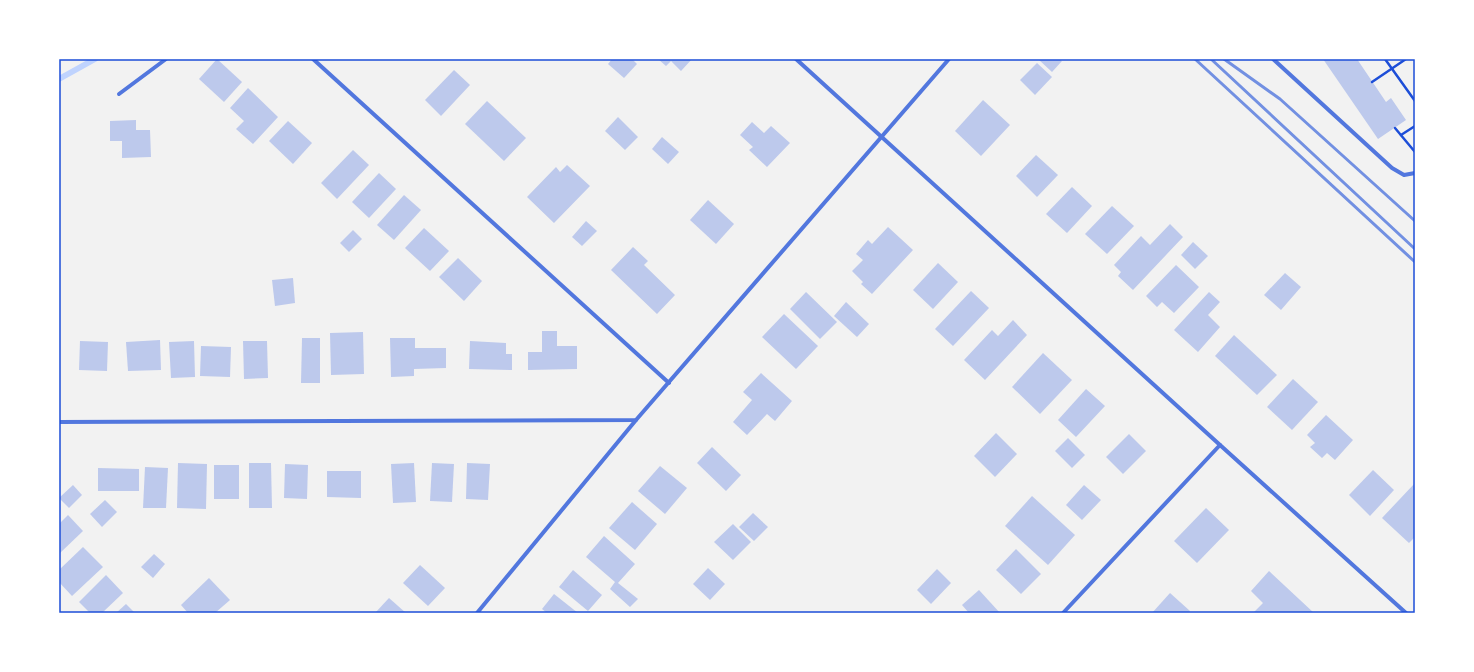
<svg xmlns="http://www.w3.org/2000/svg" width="1474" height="672" viewBox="0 0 1474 672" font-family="'Exo 2',sans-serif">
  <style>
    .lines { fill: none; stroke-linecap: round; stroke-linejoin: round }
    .stream { stroke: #bfd3fe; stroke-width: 6 }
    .building { fill: #bdc9ec }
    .path { stroke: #1d4ed8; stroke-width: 2.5 }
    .minor { stroke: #5277de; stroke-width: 4 }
    .rail { stroke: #7290e2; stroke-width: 3 }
    .neatline { fill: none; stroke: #1d4ed8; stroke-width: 1.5 }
  </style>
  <rect width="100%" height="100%" fill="#f2f2f2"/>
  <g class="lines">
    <polyline class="stream" points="59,79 95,59"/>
  </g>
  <g class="building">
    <polygon points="217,59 242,82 224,102 199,79"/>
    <polygon points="612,59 632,59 637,64 624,78 608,64"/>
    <polygon points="658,59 692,59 681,71 671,61 666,66"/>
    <polygon points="1038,59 1059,59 1062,61 1052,72"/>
    <polygon points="1323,59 1357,59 1386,102 1391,98 1406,120 1378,139"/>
    <polygon points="1037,63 1052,77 1035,95 1020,80"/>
    <polygon points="454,70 470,85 441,116 425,100"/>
    <polygon points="248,88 278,117 253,144 236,129 244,121 230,108"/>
    <polygon points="983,100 1010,125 981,156 955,131"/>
    <polygon points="487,101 526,138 504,161 465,124"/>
    <polygon points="618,117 638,137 625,150 605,131"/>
    <polygon points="136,120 136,130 150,130 151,157 122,158 122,141 110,141 110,121"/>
    <polygon points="288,121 312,143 293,164 269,141"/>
    <polygon points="752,122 764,133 771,126 790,143 767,167 749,150 753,147 740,135"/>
    <polygon points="662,137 679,152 668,164 652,149"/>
    <polygon points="353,150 369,165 337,199 321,183"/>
    <polygon points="1036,155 1058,175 1037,197 1016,176"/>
    <polygon points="567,165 590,186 554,223 527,197 556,167 560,172"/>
    <polygon points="379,173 396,189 369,218 352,202"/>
    <polygon points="1072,187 1092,206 1067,233 1046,214"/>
    <polygon points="404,195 421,210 394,240 377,225"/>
    <polygon points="708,200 734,224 716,244 690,220"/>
    <polygon points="1112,206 1134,226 1107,254 1085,234"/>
    <polygon points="586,221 597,231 582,246 572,237"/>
    <polygon points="1170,224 1183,237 1133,290 1118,276 1121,272 1114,265 1141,236 1150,245"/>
    <polygon points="888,227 913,250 872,294 861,284 863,282 852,271 863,260 856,254 868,240 872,244"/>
    <polygon points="424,228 449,251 430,271 405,248"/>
    <polygon points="353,230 362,239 349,252 340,243"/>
    <polygon points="1193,242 1208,256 1195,269 1181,255"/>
    <polygon points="633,247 648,261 644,265 675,295 657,314 611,270"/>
    <polygon points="458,258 482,281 464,301 439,277"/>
    <polygon points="938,263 958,282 933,309 913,290"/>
    <polygon points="1176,265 1199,287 1174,313 1162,302 1157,307 1146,296"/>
    <polygon points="1285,273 1301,287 1281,310 1264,295"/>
    <polygon points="293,278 295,303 275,306 272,280"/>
    <polygon points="971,291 989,308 953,346 935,329"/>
    <polygon points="806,292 837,322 820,339 790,309"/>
    <polygon points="1209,292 1220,302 1208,315 1220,327 1198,352 1174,330"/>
    <polygon points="846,302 869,324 857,337 834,316"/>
    <polygon points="784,314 818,346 796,369 762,337"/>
    <polygon points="1013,320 1027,335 985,380 964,360 992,330 998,336"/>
    <polygon points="542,331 557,331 557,346 577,346 577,369 528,370 528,352 542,352"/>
    <polygon points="363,332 364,374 331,375 330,333"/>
    <polygon points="1234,335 1277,375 1257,395 1215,356"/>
    <polygon points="302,338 320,338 320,383 301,383"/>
    <polygon points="390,338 415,338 415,348 446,348 446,368 414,369 414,376 391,377"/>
    <polygon points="160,340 161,370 128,371 126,342"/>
    <polygon points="80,341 108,342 107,371 79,370"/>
    <polygon points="194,341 195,377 171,378 169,342"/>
    <polygon points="243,341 267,341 268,378 244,379"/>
    <polygon points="470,341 506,343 506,354 512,354 512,370 469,369"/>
    <polygon points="201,346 231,347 230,377 200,376"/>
    <polygon points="1043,353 1072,380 1040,414 1012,387"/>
    <polygon points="761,373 792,401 775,421 767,414 747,435 733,422 752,400 743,392"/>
    <polygon points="1293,379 1318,402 1292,430 1267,407"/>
    <polygon points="1086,389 1105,406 1076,437 1058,420"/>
    <polygon points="1326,415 1353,440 1335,460 1327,453 1322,458 1310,447 1315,443 1307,435"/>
    <polygon points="996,433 1017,454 995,477 974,456"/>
    <polygon points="1129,434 1146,451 1123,474 1106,457"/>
    <polygon points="1068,438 1085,455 1072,468 1055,451"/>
    <polygon points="712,447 741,475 726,491 697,463"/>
    <polygon points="178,463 207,464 206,509 177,508"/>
    <polygon points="249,463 271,463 272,508 249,508"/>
    <polygon points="414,463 416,502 393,503 391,464"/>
    <polygon points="432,463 454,464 452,502 430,501"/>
    <polygon points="467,463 490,464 488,500 466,499"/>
    <polygon points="285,464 308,465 307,499 284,498"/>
    <rect x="214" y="465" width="25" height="34"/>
    <polygon points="660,466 687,488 665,514 638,491"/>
    <polygon points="145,467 168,468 166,508 143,508"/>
    <polygon points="98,468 139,469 139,491 98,491"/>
    <polygon points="1373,470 1394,490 1370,516 1349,495"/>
    <polygon points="327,471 361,471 361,498 327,497"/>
    <polygon points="1415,483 1415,537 1409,543 1382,518"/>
    <polygon points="73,485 82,495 69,508 59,498"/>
    <polygon points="1084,485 1101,500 1082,520 1066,505"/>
    <polygon points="1032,496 1075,535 1048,565 1005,526"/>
    <polygon points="105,500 117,512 102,527 90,514"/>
    <polygon points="632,502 657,524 635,550 609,528"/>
    <polygon points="1206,508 1229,530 1197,563 1174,541"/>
    <polygon points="753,513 768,527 754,541 739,527"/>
    <polygon points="68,515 83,531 59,554 59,524"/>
    <polygon points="733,524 751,542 733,560 714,542"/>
    <polygon points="604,536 635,564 618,583 638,599 630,607 610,589 615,582 586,557"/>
    <polygon points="83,547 103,567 72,596 59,582 59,570"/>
    <polygon points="1016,549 1041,574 1021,594 996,570"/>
    <polygon points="154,554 165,564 153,578 141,567"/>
    <polygon points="420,565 445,588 428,606 403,583"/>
    <polygon points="708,568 725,584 710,600 693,584"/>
    <polygon points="937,569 951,583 931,604 917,590"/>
    <polygon points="573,570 602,595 588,611 559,587"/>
    <polygon points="1269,571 1314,613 1253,613 1263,603 1251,591"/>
    <polygon points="106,575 123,593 102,613 90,613 79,602"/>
    <polygon points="209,578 230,600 215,613 188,613 181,605"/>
    <polygon points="979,590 1000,613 969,613 962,605"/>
    <polygon points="1170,593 1190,611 1189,613 1152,613"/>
    <polygon points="554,594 578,613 547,613 542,609"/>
    <polygon points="389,598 406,613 375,613"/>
    <polygon points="126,604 135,613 116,613"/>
  </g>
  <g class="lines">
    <g class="path">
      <polyline points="1385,59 1415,101"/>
      <polyline points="1372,82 1406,59"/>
      <polyline points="1395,128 1415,152"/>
      <polyline points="1401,135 1415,126"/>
    </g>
    <g class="minor">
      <polyline points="313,59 669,383"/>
      <polyline points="796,59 1220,445 1406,613"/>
      <polyline points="1273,59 1392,168 1404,175 1415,173"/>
      <polyline points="119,94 166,59"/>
      <polyline points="59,422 636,420 949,59"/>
      <polyline points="477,613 636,420"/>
      <polyline points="1063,613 1220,445"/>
    </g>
    <g class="rail">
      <polyline points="1195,59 1415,262"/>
      <polyline points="1211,59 1415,249"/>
      <polyline points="1224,59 1280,99 1415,221"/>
    </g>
  </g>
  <rect width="1474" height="672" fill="none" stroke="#ffffff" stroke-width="120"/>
  <rect x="60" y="60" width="1354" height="552" class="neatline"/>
</svg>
